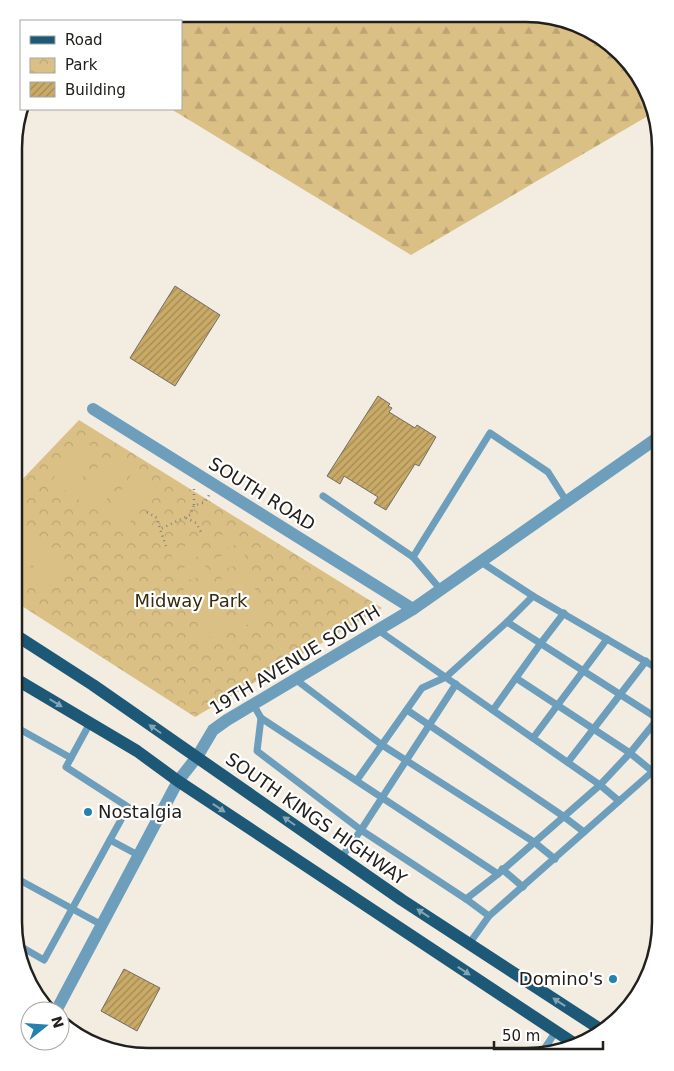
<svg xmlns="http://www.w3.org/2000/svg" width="674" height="1071" viewBox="0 0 674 1071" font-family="'DejaVu Sans',sans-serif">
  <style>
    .forest { fill: url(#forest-firs) }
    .park { fill: url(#park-crowns) }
    .garden { fill: #dbc086 }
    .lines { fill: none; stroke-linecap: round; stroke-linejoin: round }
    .stream { stroke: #826d3c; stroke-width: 4.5 }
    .building { fill: url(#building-hatch); stroke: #726d63 }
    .path { stroke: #87837b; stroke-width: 2.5; stroke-dasharray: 1 4; stroke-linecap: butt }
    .service { stroke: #6d9fbd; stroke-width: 7 }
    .minor { stroke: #6d9fbd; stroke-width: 12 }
    .primary { stroke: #1d5977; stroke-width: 12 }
    .oneway { fill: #83a4b4 }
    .poi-dot { fill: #2481ae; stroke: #fff; stroke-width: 2 }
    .labels { text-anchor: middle; stroke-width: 4.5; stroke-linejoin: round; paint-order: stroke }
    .street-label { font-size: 18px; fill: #22201c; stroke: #fff }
    .park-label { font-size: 18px; fill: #382b0c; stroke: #fff }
    .poi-label { font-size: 18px; fill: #22201c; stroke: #fff; text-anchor: start }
    .rim { fill: none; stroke: #22201c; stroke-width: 2.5 }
  </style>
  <defs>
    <pattern id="forest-firs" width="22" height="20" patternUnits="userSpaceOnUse" patternTransform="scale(1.25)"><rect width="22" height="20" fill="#dbc086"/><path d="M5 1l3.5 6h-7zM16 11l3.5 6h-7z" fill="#bca573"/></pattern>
    <pattern id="park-crowns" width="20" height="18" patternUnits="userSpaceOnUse" patternTransform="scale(1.25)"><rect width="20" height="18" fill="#dbc086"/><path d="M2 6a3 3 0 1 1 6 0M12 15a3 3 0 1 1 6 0" fill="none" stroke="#bca573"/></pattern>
    <pattern id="building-hatch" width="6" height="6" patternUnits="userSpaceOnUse" patternTransform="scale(1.25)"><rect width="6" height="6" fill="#c9aa67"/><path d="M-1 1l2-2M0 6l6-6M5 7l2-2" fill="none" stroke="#a38a54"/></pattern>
  </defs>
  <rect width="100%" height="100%" fill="#f3ede1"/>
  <polygon class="forest" points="148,14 544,15 608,42 650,97 653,113 411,255 171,109 181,109 181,21 110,21"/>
  <polygon class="park" points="79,420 382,608 195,717 14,601 14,488"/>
  <g class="garden">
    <polygon points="78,438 99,451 72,495 51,482"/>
    <polygon points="105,455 126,468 99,512 78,499"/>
    <polygon points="133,472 153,485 126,529 105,516"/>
    <polygon points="14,528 43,546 25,575 14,568"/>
    <polygon points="237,531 241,543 213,552 209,539"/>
    <polygon points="198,542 202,555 174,564 170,551"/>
    <polygon points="45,548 69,562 52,590 28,576"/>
    <polygon points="243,550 247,562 219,571 215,558"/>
    <polygon points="204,562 208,574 180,583 176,570"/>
    <polygon points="249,569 253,582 225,590 221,578"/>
    <polygon points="210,581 214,594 186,602 182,590"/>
    <polygon points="255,588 258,601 231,609 227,597"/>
    <polygon points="216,600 220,613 192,621 188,608"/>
    <polygon points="260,607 264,620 236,628 233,616"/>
    <polygon points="222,619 226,632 198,641 194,628"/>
  </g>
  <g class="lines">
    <polyline class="stream" points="222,14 226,16"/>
  </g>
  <g class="building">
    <polygon points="175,286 220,315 175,386 130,358"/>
    <polygon points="378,396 390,404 388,406 392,408 389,412 415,428 417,425 436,437 419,466 415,464 386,510 374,503 378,497 344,476 340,484 327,476"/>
    <polygon points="124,969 160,988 137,1031 101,1011"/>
  </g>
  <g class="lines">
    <g class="path">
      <polyline points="194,505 194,486"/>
      <polyline points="147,512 157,518 160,529"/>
      <polyline points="186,518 196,523 201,532"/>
      <path d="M166 546 160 529 190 515 194 505C202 504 206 503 209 495"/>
    </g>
    <g class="service">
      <polyline points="323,496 413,557 441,590"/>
      <polyline points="413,557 490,433 548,472 567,502"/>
      <polyline points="481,562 533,596"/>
      <polyline points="378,630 600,785 619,801"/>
      <polyline points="516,678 630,753 652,771"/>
      <polyline points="295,679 382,745 534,842 555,859"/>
      <polyline points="456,684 361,830 466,899 498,874"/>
      <polyline points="253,704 261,718 257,751 361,830 341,858"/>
      <polyline points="407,710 563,816 584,832"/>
      <polyline points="493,710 541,643 564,613"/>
      <polyline points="261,718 498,874 600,785 630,753 660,716"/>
      <polyline points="660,720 507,622 533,596 660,670"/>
      <polyline points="14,726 71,758"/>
      <polyline points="533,738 607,639"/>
      <polyline points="568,762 646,661"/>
      <polyline points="357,780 422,688 446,677 507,622"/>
      <polyline points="110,840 138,855"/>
      <polyline points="502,869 523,887"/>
      <polyline points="14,877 102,925"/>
      <polyline points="466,899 489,916 660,765"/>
      <polyline points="469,944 489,916"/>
      <polyline points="18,945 44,960 128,807 66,767 90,723"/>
      <polyline points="60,1021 108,1047"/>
      <polyline points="541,1054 556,1031"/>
    </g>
    <g class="minor">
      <polyline points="93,409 413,609"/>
      <polyline points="56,1011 178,781 197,757 213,730 227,720 413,609 660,436"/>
    </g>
    <g class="primary">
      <polyline points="14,634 93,685 402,900 600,1029"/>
      <polyline points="14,678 137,751 178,781 578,1046"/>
    </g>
  </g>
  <defs><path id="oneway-solid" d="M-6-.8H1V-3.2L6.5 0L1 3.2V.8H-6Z" transform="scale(1.25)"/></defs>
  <g class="oneway">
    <use href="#oneway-solid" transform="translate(56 703) rotate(31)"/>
    <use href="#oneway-solid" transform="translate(155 729) rotate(-145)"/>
    <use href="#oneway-solid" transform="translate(219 808) rotate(34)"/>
    <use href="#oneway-solid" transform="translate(289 821) rotate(-145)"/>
    <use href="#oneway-solid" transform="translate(423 913) rotate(-147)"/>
    <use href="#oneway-solid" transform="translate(464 971) rotate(33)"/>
    <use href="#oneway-solid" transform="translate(559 1002) rotate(-147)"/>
  </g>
  <g class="poi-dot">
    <circle cx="88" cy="812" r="5"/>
    <circle cx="613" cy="979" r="5"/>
  </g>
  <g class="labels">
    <g class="street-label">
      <text transform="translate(262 494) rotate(32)" y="6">SOUTH ROAD</text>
      <text transform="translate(295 660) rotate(-31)" y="6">19TH AVENUE SOUTH</text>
      <text transform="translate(316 819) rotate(35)" y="6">SOUTH KINGS HIGHWAY</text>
    </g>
    <g class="park-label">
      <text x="191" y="607">Midway Park</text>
    </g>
    <g class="poi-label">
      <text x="98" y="818">Nostalgia</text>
      <text x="603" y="985" text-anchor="end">Domino's</text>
    </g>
  </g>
  <path d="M0 0H674V1071H0ZM148 22H526A126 126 0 0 1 652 148V922A126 126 0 0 1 526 1048H148A126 126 0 0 1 22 922V148A126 126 0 0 1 148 22Z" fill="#fff" fill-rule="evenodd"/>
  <path class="rim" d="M148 22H526A126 126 0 0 1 652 148V922A126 126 0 0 1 526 1048H148A126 126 0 0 1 22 922V148A126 126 0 0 1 148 22Z"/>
  <rect x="20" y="20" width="162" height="90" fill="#ffffff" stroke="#a7a6a4"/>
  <rect x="30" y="36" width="25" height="8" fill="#1d5977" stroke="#a7a6a4"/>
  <text x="65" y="45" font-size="15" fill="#22201c">Road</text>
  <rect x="30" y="58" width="25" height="15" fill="url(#park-crowns)" stroke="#a7a6a4"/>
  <text x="65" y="70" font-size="15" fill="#22201c">Park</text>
  <rect x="30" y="82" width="25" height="15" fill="url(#building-hatch)" stroke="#a7a6a4"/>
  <text x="65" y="95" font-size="15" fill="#22201c">Building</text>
  <g transform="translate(45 1026) rotate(73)"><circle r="24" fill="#ffffff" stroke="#a7a6a4"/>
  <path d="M0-4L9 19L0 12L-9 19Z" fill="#2481ae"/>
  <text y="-8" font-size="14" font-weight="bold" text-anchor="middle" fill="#22201c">N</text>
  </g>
  <path d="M494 1041v8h109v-8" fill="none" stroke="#22201c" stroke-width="2.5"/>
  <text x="502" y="1041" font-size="15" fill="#22201c" stroke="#ffffff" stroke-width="4" paint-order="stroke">50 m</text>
</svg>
